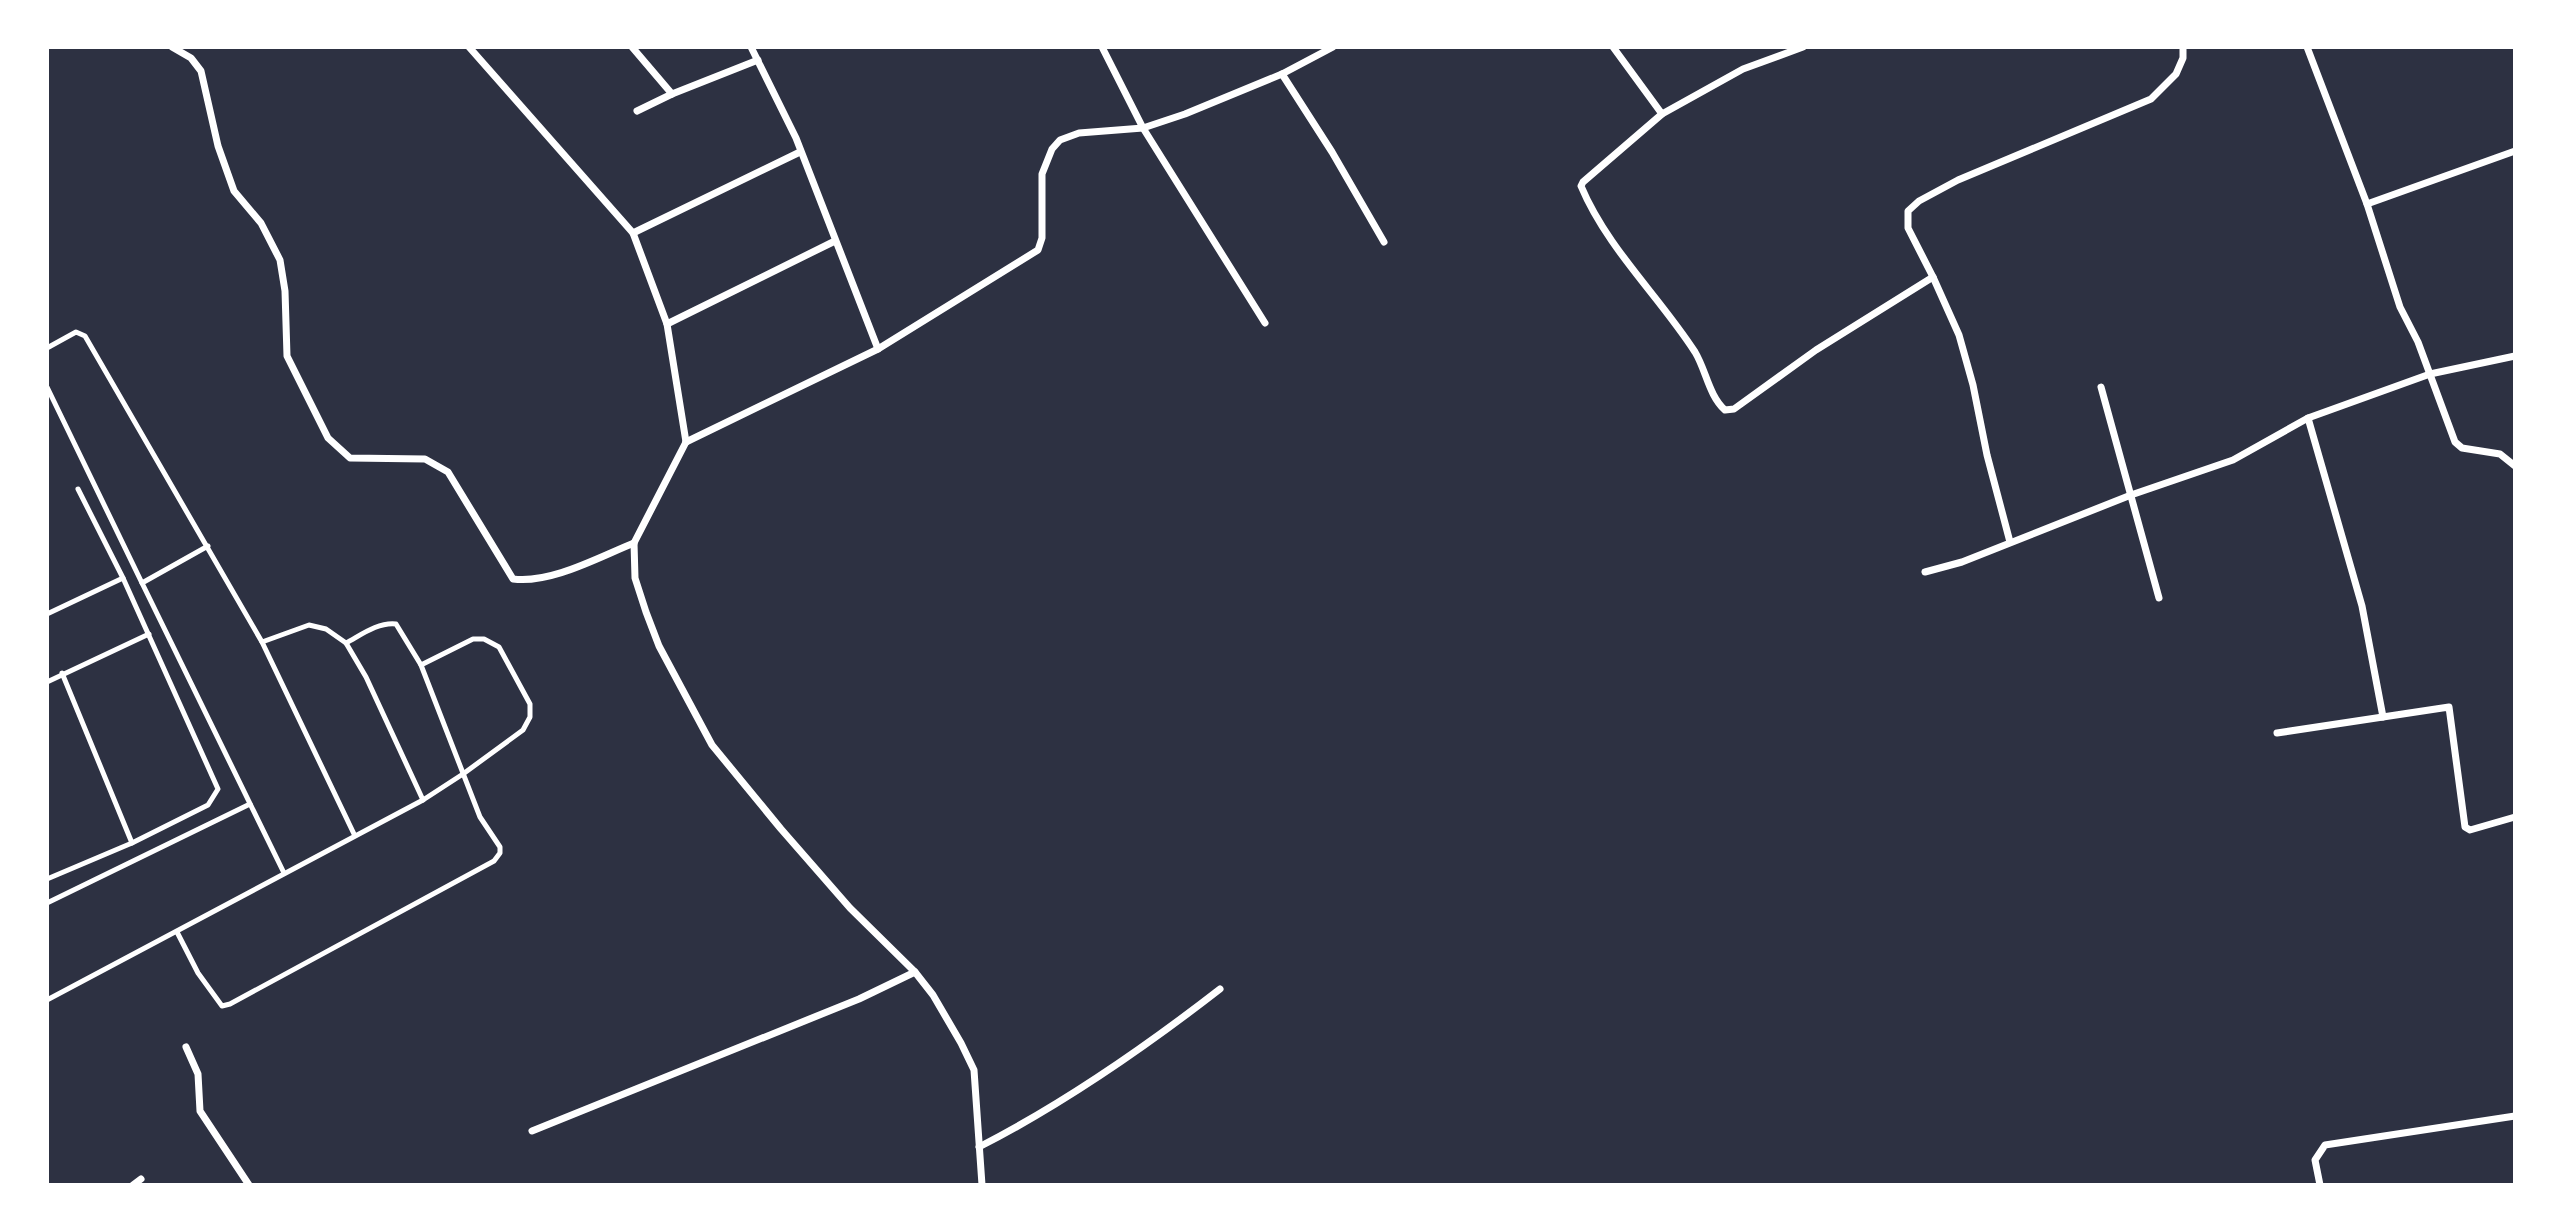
<svg xmlns="http://www.w3.org/2000/svg" width="2562" height="1232" viewBox="0 0 2562 1232" font-family="Spectral,serif">
  <style>
    .lines { fill: none; stroke-linecap: round; stroke-linejoin: round }
    .service { stroke: #fff; stroke-width: 5 }
    .minor { stroke: #fff; stroke-width: 7 }
  </style>
  <rect width="100%" height="100%" fill="#2d3142"/>
  <g class="lines">
    <g class="service">
      <polyline points="47,348 76,332 85,336 262,642 354,834"/>
      <polyline points="47,387 142,583"/>
      <polyline points="208,546 142,583 284,873"/>
      <polyline points="47,614 123,578"/>
      <polyline points="262,642 309,625 326,629 346,643 366,677 423,800"/>
      <polyline points="62,673 132,843"/>
      <polyline points="47,682 149,634"/>
      <polyline points="47,879 132,843 208,805 218,789 123,578 78,489"/>
      <polyline points="47,903 250,804"/>
      <path d="M177 932 198 973 222 1006 230 1004 494 861 500 853V847L480 817 421 665 396 624C378 622 361 635 346 643"/>
      <polyline points="47,1000 423,800 463,774 523,730 530,717 530,704 499,647 484,639 473,639 421,665"/>
    </g>
    <g class="minor">
      <path d="M172 47 191 58 201 71 218 146 234 191 261 223 280 260 285 291 287 356 328 438 350 458 425 459 448 472 513 579C551 584 599 557 634 543"/>
      <polyline points="469,47 633,233 667,324 686,442"/>
      <polyline points="632,47 672,94"/>
      <polyline points="751,47 796,138 878,349"/>
      <polyline points="1102,47 1143,128 1265,323"/>
      <polyline points="1613,47 1662,114 1743,69 1803,47"/>
      <polyline points="2307,47 2367,204 2400,307 2418,342 2455,442 2462,448 2500,454 2515,466"/>
      <polyline points="1282,74 1332,152 1384,242"/>
      <polyline points="637,111 672,94 758,60"/>
      <path d="M1662 114 1583 182 1581 186C1607 248 1659 296 1695 352 1706 370 1709 396 1725 410L1734 409 1816 350 1933 277"/>
      <polyline points="2367,204 2515,151"/>
      <polyline points="633,233 800,152"/>
      <polyline points="667,324 835,241"/>
      <polyline points="2101,387 2159,598"/>
      <polyline points="2308,418 2362,606 2383,717"/>
      <polyline points="686,442 634,543 635,578 646,612 659,646 712,745 781,829 850,908 915,972 933,995 961,1043 974,1070 982,1185"/>
      <polyline points="686,442 878,349 1038,250 1042,238 1042,174 1052,149 1060,140 1079,133 1143,128 1185,114 1282,74 1333,47"/>
      <polyline points="2010,542 1987,455 1973,385 1959,335 1933,277 1908,228 1908,211 1919,201 1958,180 2151,99 2176,74 2183,58 2183,47"/>
      <polyline points="1925,572 1962,562 2131,495 2233,460 2308,418 2430,374 2515,356"/>
      <polyline points="2277,733 2449,707 2465,827 2470,830 2515,817"/>
      <polyline points="186,1047 198,1074 200,1111 249,1185"/>
      <polyline points="532,1131 859,999 915,972"/>
      <path d="M979 1147C1065 1103 1144 1048 1220 989"/>
      <polyline points="133,1185 141,1179"/>
      <polyline points="2320,1185 2315,1160 2325,1145 2515,1116"/>
    </g>
  </g>
  <rect width="2562" height="1232" fill="none" stroke="#ffffff" stroke-width="98"/>
</svg>
